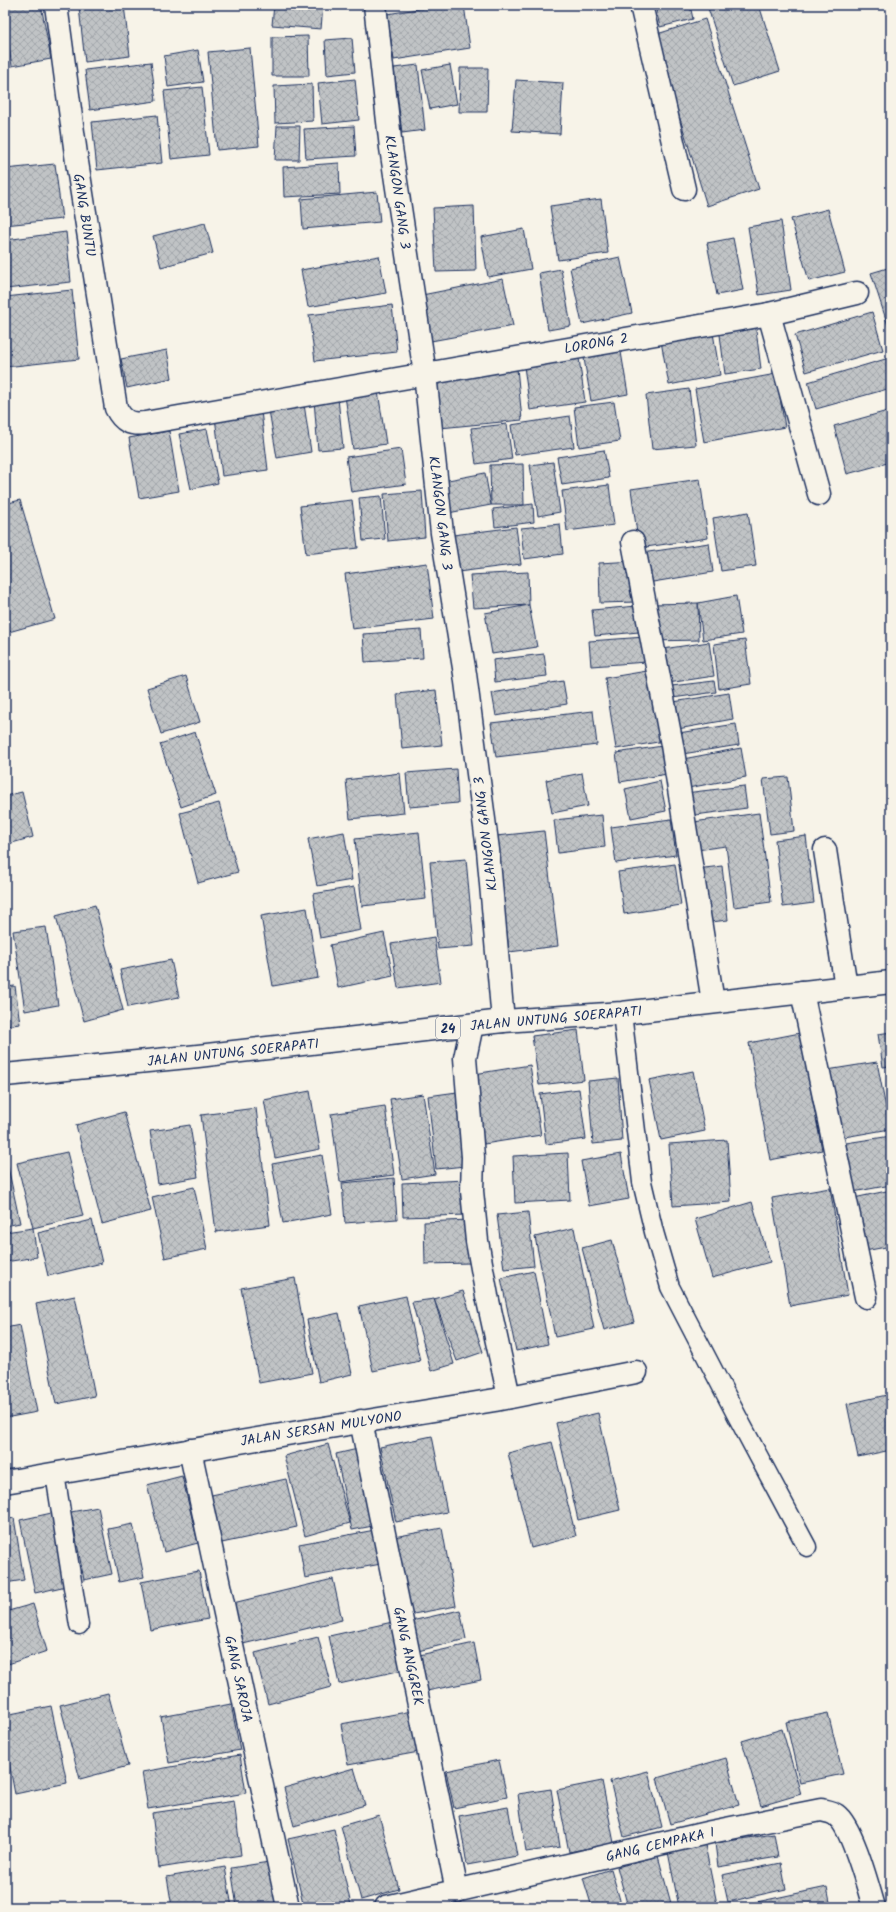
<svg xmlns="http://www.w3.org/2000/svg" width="896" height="1912" viewBox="0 0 896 1912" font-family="Kalam,sans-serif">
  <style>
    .building { fill: url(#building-cross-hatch); stroke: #1b2f5e }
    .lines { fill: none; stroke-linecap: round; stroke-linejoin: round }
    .lane-casing { stroke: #1b2f5e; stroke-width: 21 }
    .street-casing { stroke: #1b2f5e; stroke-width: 25 }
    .highway-casing { stroke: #1b2f5e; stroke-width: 25 }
    .lane { stroke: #f7f3e8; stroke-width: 18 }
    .street { stroke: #f7f3e8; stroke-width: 22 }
    .highway { stroke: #f7f3e8; stroke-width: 22 }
    .labels { text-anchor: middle; stroke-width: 3; stroke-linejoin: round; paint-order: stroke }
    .shield { fill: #f7f3e8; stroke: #5d6a87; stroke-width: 1 }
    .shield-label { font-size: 13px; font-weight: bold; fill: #1b2f5e }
    .street-label { font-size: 14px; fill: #1b2f5e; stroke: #f7f3e8 }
  </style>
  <defs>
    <pattern id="building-cross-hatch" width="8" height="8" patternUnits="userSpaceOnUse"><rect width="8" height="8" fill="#c0c3c5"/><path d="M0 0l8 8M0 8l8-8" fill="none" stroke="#a4a8ac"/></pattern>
  </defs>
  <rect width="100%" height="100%" fill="#f7f3e8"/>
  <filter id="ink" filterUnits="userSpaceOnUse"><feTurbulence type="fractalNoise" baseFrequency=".025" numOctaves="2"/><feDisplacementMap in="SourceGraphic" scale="8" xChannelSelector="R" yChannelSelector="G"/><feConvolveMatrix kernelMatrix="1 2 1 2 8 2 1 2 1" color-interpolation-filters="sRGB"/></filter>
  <g filter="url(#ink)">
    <g class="building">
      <polygon points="5,5 41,5 51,59 12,66 5,24"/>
      <polygon points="94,5 124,5 130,56 85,62 79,7"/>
      <polygon points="274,5 323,5 321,29 272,25"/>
      <polygon points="442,5 464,5 470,48 394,60 387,14"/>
      <polygon points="655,5 690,5 693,19 660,27"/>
      <polygon points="707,5 759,5 780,71 733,86"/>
      <polygon points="705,19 759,189 707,206 654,35"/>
      <polygon points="308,36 309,76 272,76 272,37"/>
      <polygon points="352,38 355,72 327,75 325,40"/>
      <polygon points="250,48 259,146 217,150 208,52"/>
      <polygon points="198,50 203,82 168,87 164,56"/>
      <polygon points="151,62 156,101 90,110 85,70"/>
      <polygon points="418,65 425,130 402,133 394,68"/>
      <polygon points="450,65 457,104 430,109 422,70"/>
      <polygon points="460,68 488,68 487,112 459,112"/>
      <polygon points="355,79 359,120 322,124 318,83"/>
      <polygon points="516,80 563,83 560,134 512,131"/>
      <polygon points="312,84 313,121 275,123 274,86"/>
      <polygon points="202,87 209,155 171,159 164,91"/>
      <polygon points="157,115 162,163 97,170 92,122"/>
      <polygon points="277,126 300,126 299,160 275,160"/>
      <polygon points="354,126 356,156 306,159 304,129"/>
      <polygon points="339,163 340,194 284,197 283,167"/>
      <polygon points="55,164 62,219 5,225 5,169"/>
      <polygon points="377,192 380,222 303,229 301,199"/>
      <polygon points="601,199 608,253 558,260 550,206"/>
      <polygon points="474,206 476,271 436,272 433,208"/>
      <polygon points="828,209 845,272 809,281 791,219"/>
      <polygon points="781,221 791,290 759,295 748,227"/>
      <polygon points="205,223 213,253 161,267 153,236"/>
      <polygon points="524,229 531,269 488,277 481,237"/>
      <polygon points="66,232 71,282 5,289 5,240"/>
      <polygon points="733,238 743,290 717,295 707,243"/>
      <polygon points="379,256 386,293 308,307 301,270"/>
      <polygon points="620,257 632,313 582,324 570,268"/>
      <polygon points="891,267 891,335 871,273"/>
      <polygon points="561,269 571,326 548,330 539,273"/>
      <polygon points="503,279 513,326 431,341 422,295"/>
      <polygon points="72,290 79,359 5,367 5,297"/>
      <polygon points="392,305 397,352 315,361 309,315"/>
      <polygon points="872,312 883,350 806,372 795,335"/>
      <polygon points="755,322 761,369 725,374 719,327"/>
      <polygon points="712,327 720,375 669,385 660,336"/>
      <polygon points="620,346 628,394 591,401 583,352"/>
      <polygon points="167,350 172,378 127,388 121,359"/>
      <polygon points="578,351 585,402 530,410 523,359"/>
      <polygon points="889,358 891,365 891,388 816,409 808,382"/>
      <polygon points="517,368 522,420 440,428 434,377"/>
      <polygon points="776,374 785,427 704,442 695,389"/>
      <polygon points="689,389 696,445 652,449 646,395"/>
      <polygon points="378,391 386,444 353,449 345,396"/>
      <polygon points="338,398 343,448 318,450 314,400"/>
      <polygon points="614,402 620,441 579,447 574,407"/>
      <polygon points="304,404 311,452 277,458 269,410"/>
      <polygon points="891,410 891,462 847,474 834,426"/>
      <polygon points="261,411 268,470 222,476 215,417"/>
      <polygon points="570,416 574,447 515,455 511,425"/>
      <polygon points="507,424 512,459 476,464 471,428"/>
      <polygon points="207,429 218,483 191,489 179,434"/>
      <polygon points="169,431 179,491 139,498 129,438"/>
      <polygon points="401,449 406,484 351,492 346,457"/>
      <polygon points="604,450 609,478 562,485 557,457"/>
      <polygon points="553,462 560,512 538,516 530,465"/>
      <polygon points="523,464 524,505 491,505 490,465"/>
      <polygon points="485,473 491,505 448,513 443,481"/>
      <polygon points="700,479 708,538 639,548 631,489"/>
      <polygon points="609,485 614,525 567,531 562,491"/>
      <polygon points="422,491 425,537 388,541 384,494"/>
      <polygon points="381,496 385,539 363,541 359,498"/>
      <polygon points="20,500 55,619 5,633 5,504"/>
      <polygon points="352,500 358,548 306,554 300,506"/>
      <polygon points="533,504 534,522 495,527 493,509"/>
      <polygon points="748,512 756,566 721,571 713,518"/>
      <polygon points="560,524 563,554 524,559 521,528"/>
      <polygon points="516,527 521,564 458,572 453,535"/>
      <polygon points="709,543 713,572 647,583 642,553"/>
      <polygon points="635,561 636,602 600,603 599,563"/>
      <polygon points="427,563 434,619 352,629 345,574"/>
      <polygon points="528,572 529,605 473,608 470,575"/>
      <polygon points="736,596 742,634 703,640 698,603"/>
      <polygon points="698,603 699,640 652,641 651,604"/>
      <polygon points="529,605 537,647 492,654 485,613"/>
      <polygon points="637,606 639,632 595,636 592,610"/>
      <polygon points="421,630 423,658 365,662 363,634"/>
      <polygon points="645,637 647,662 591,666 589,641"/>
      <polygon points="745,640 751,684 719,689 714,644"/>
      <polygon points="709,642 714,676 668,683 663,649"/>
      <polygon points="544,654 547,676 495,682 493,660"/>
      <polygon points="653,670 664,741 616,749 605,678"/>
      <polygon points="186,676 200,722 161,734 147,688"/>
      <polygon points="563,681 567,704 496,716 492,693"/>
      <polygon points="714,681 716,692 665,699 663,687"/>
      <polygon points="436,690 442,745 402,749 397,694"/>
      <polygon points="729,693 733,719 672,730 667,703"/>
      <polygon points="593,711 597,745 496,757 491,723"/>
      <polygon points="736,724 739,745 676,755 672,734"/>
      <polygon points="195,732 216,795 181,807 160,744"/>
      <polygon points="669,745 673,773 620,782 616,753"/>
      <polygon points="741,748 746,777 688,788 683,759"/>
      <polygon points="456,769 458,803 409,807 406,773"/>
      <polygon points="400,773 404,813 350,819 346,780"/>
      <polygon points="582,773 588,806 552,813 546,780"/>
      <polygon points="788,777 794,831 770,834 763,779"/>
      <polygon points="660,781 666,811 631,818 625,789"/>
      <polygon points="744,786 747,808 688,816 685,793"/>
      <polygon points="22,792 33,837 5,845 5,796"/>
      <polygon points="219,803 238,872 198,883 180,813"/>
      <polygon points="759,813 771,902 734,907 726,846 689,851 686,823"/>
      <polygon points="602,815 605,847 558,853 554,820"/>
      <polygon points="671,819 676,855 616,863 611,827"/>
      <polygon points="544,831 558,946 509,952 496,836"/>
      <polygon points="344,832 352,880 317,886 308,839"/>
      <polygon points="419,832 426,899 362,906 355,839"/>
      <polygon points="806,836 814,903 783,907 775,840"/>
      <polygon points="466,859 474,946 438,949 430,862"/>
      <polygon points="675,864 681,905 624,914 618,872"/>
      <polygon points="722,866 728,920 702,923 696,869"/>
      <polygon points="354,887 361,930 320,938 313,894"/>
      <polygon points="95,905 123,1010 84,1021 56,916"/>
      <polygon points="307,908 318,978 273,986 261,916"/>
      <polygon points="46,927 58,1005 25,1011 13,931"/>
      <polygon points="384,933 393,976 338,988 330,945"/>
      <polygon points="434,937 441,982 398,988 391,944"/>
      <polygon points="5,946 8,982 5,982"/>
      <polygon points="171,960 179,997 128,1007 120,970"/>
      <polygon points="15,986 20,1024 5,1026 5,987"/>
      <polygon points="578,1030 584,1080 539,1085 532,1036"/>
      <polygon points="891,1032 891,1066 883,1067 878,1034"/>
      <polygon points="800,1033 822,1150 770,1160 749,1043"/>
      <polygon points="877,1062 890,1129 839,1138 827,1070"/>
      <polygon points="530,1065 541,1135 484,1144 474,1074"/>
      <polygon points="693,1071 705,1131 661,1140 649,1080"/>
      <polygon points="891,1071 891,1096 887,1072"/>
      <polygon points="618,1078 622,1141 593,1144 588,1081"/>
      <polygon points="579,1089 586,1139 546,1144 540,1094"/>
      <polygon points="310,1091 320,1149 275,1158 264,1100"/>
      <polygon points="457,1092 465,1166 436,1169 428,1096"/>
      <polygon points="423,1094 435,1174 402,1179 390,1099"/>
      <polygon points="385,1106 394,1175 340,1182 331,1114"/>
      <polygon points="256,1108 270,1225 216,1232 201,1115"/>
      <polygon points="124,1112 151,1211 102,1224 76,1125"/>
      <polygon points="190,1125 198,1177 158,1184 150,1131"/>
      <polygon points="891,1136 891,1185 853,1192 846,1143"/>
      <polygon points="727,1140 731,1202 673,1206 669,1144"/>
      <polygon points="67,1152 83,1216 33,1228 17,1163"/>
      <polygon points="5,1153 20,1223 5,1226"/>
      <polygon points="568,1153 570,1200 515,1203 513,1156"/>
      <polygon points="621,1154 629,1199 589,1206 581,1161"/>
      <polygon points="322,1155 332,1214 283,1223 272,1164"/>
      <polygon points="394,1178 397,1219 345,1223 342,1183"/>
      <polygon points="466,1180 467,1215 403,1217 402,1183"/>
      <polygon points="194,1187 207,1249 165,1258 152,1197"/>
      <polygon points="830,1188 848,1295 790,1306 772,1198"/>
      <polygon points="891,1190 891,1246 865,1251 854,1198"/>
      <polygon points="752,1202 770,1262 712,1278 695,1219"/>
      <polygon points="528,1212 534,1266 504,1269 497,1215"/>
      <polygon points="92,1220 102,1263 48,1276 38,1233"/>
      <polygon points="469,1220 471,1263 425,1264 424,1222"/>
      <polygon points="33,1228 37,1257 5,1262 5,1232"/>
      <polygon points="574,1228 594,1329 555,1337 535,1237"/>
      <polygon points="612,1240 634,1322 604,1330 582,1248"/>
      <polygon points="534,1271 548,1344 516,1351 501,1278"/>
      <polygon points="295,1278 312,1373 259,1383 241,1288"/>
      <polygon points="463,1291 483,1352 457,1361 434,1299"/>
      <polygon points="75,1296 95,1396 56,1404 36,1304"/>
      <polygon points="406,1296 420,1361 373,1371 359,1306"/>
      <polygon points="434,1299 454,1364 431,1371 412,1302"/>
      <polygon points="339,1313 352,1374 319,1382 307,1320"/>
      <polygon points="20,1325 37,1412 5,1418 5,1328"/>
      <polygon points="891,1394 891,1450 858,1457 847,1404"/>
      <polygon points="598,1413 620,1510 578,1520 556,1423"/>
      <polygon points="432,1436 447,1512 396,1522 380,1447"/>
      <polygon points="552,1442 576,1536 531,1548 508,1453"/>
      <polygon points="328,1444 350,1523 305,1536 284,1456"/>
      <polygon points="362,1448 378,1525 352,1530 336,1454"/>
      <polygon points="182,1476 198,1543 164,1552 147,1485"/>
      <polygon points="286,1479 297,1527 217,1544 207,1496"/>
      <polygon points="98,1507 112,1574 84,1580 71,1512"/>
      <polygon points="65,1510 80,1583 35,1593 20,1520"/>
      <polygon points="14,1518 24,1580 5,1583 5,1520"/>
      <polygon points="133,1524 144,1577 119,1582 108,1529"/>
      <polygon points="442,1528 456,1606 408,1615 394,1537"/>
      <polygon points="375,1530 381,1564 305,1578 299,1544"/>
      <polygon points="199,1571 208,1619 150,1630 141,1582"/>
      <polygon points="333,1579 342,1620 243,1644 233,1603"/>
      <polygon points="33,1604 47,1651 5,1665 5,1612"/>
      <polygon points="460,1610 466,1639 414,1652 407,1622"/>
      <polygon points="397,1621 407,1669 339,1684 329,1636"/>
      <polygon points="318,1637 331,1687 268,1704 255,1653"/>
      <polygon points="474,1643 481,1680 422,1692 415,1656"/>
      <polygon points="108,1693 128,1766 80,1779 60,1705"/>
      <polygon points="231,1704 240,1750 169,1763 161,1717"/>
      <polygon points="51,1706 67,1783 15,1794 5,1742 5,1715"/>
      <polygon points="412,1711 419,1752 348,1765 341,1724"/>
      <polygon points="828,1713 843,1774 800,1783 786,1722"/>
      <polygon points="782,1729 801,1794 761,1806 742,1741"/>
      <polygon points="240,1755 246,1793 148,1809 142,1772"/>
      <polygon points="726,1758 739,1805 670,1824 657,1778"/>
      <polygon points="499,1760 507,1797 454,1808 446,1771"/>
      <polygon points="354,1768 365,1805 294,1826 284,1788"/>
      <polygon points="648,1771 662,1827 624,1837 610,1781"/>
      <polygon points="602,1781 614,1843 569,1852 557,1790"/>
      <polygon points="551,1789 560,1847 526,1852 518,1794"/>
      <polygon points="234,1801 241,1855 159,1868 152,1813"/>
      <polygon points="508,1807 517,1856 467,1865 459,1816"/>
      <polygon points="379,1815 399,1889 361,1900 341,1826"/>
      <polygon points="334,1829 351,1905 343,1907 304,1907 288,1839"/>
      <polygon points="774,1834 778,1857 718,1867 715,1843"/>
      <polygon points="705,1845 717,1904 703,1907 679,1907 668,1852"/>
      <polygon points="658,1856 672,1907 628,1907 617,1867"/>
      <polygon points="269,1862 276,1907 237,1907 231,1868"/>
      <polygon points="781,1863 786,1889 728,1902 722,1875"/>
      <polygon points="225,1867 232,1907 172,1907 167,1877"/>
      <polygon points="611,1869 622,1907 592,1907 583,1878"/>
      <polygon points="827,1887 831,1907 738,1907 738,1906"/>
    </g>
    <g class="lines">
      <g class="lane-casing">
        <g id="lane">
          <polyline points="622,1013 642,1182 654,1232 670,1287 737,1416 807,1547"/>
          <polyline points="55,1474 79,1625"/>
        </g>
      </g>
      <g class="street-casing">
        <g id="street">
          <path d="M56 5 77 162 116 408C123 422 131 425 145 423L769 314 819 494"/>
          <polyline points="375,5 391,148 425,374 442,533 465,674 488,850 503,1021"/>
          <polyline points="641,5 684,189"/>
          <polyline points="769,314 857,293"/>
          <polyline points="633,542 672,745 713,1002"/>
          <polyline points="825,850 846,987"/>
          <polyline points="802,992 866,1297"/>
          <polyline points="472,1025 465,1058 473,1157 472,1191 477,1241 487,1296 509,1397"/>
          <polyline points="361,1421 457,1891"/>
          <polyline points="190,1450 288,1907"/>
          <polyline points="5,1482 281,1435 495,1400 636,1372"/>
          <path d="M386 1907 711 1832 821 1810C825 1811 832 1812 836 1815 852 1826 868 1887 874 1907"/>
        </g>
      </g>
      <g class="highway-casing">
        <polyline id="highway" points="5,1075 198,1056 503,1021 622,1013 891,982"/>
      </g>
      <use href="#lane" class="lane"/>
      <use href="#street" class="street"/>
      <use href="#highway" class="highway"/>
    </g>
  </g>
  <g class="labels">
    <rect class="shield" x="436" y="1017" width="24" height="22" rx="3"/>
    <g class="shield-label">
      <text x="448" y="1033">24</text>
    </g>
    <g class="street-label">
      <text transform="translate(398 192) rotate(82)" y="5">KLANGON GANG 3</text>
      <text transform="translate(85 215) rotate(81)" y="5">GANG BUNTU</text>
      <text transform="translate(596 343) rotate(-10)" y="5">LORONG 2</text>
      <text transform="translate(441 513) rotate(83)" y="5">KLANGON GANG 3</text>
      <text transform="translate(485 834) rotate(-97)" y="5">KLANGON GANG 3</text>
      <text transform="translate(556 1018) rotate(-5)" y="5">JALAN UNTUNG SOERAPATI</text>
      <text transform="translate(233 1052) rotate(-6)" y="5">JALAN UNTUNG SOERAPATI</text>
      <text transform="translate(321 1428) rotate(-9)" y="5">JALAN SERSAN MULYONO</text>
      <text transform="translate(409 1656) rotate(78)" y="5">GANG ANGGREK</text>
      <text transform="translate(239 1679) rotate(78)" y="5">GANG SAROJA</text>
      <text transform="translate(660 1844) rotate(-13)" y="5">GANG CEMPAKA I</text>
    </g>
  </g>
  <rect width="896" height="1912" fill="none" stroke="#f7f3e8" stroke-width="20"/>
  <rect x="10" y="10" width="876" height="1892" fill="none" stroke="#1b2f5e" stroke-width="1.5" filter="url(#ink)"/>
</svg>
